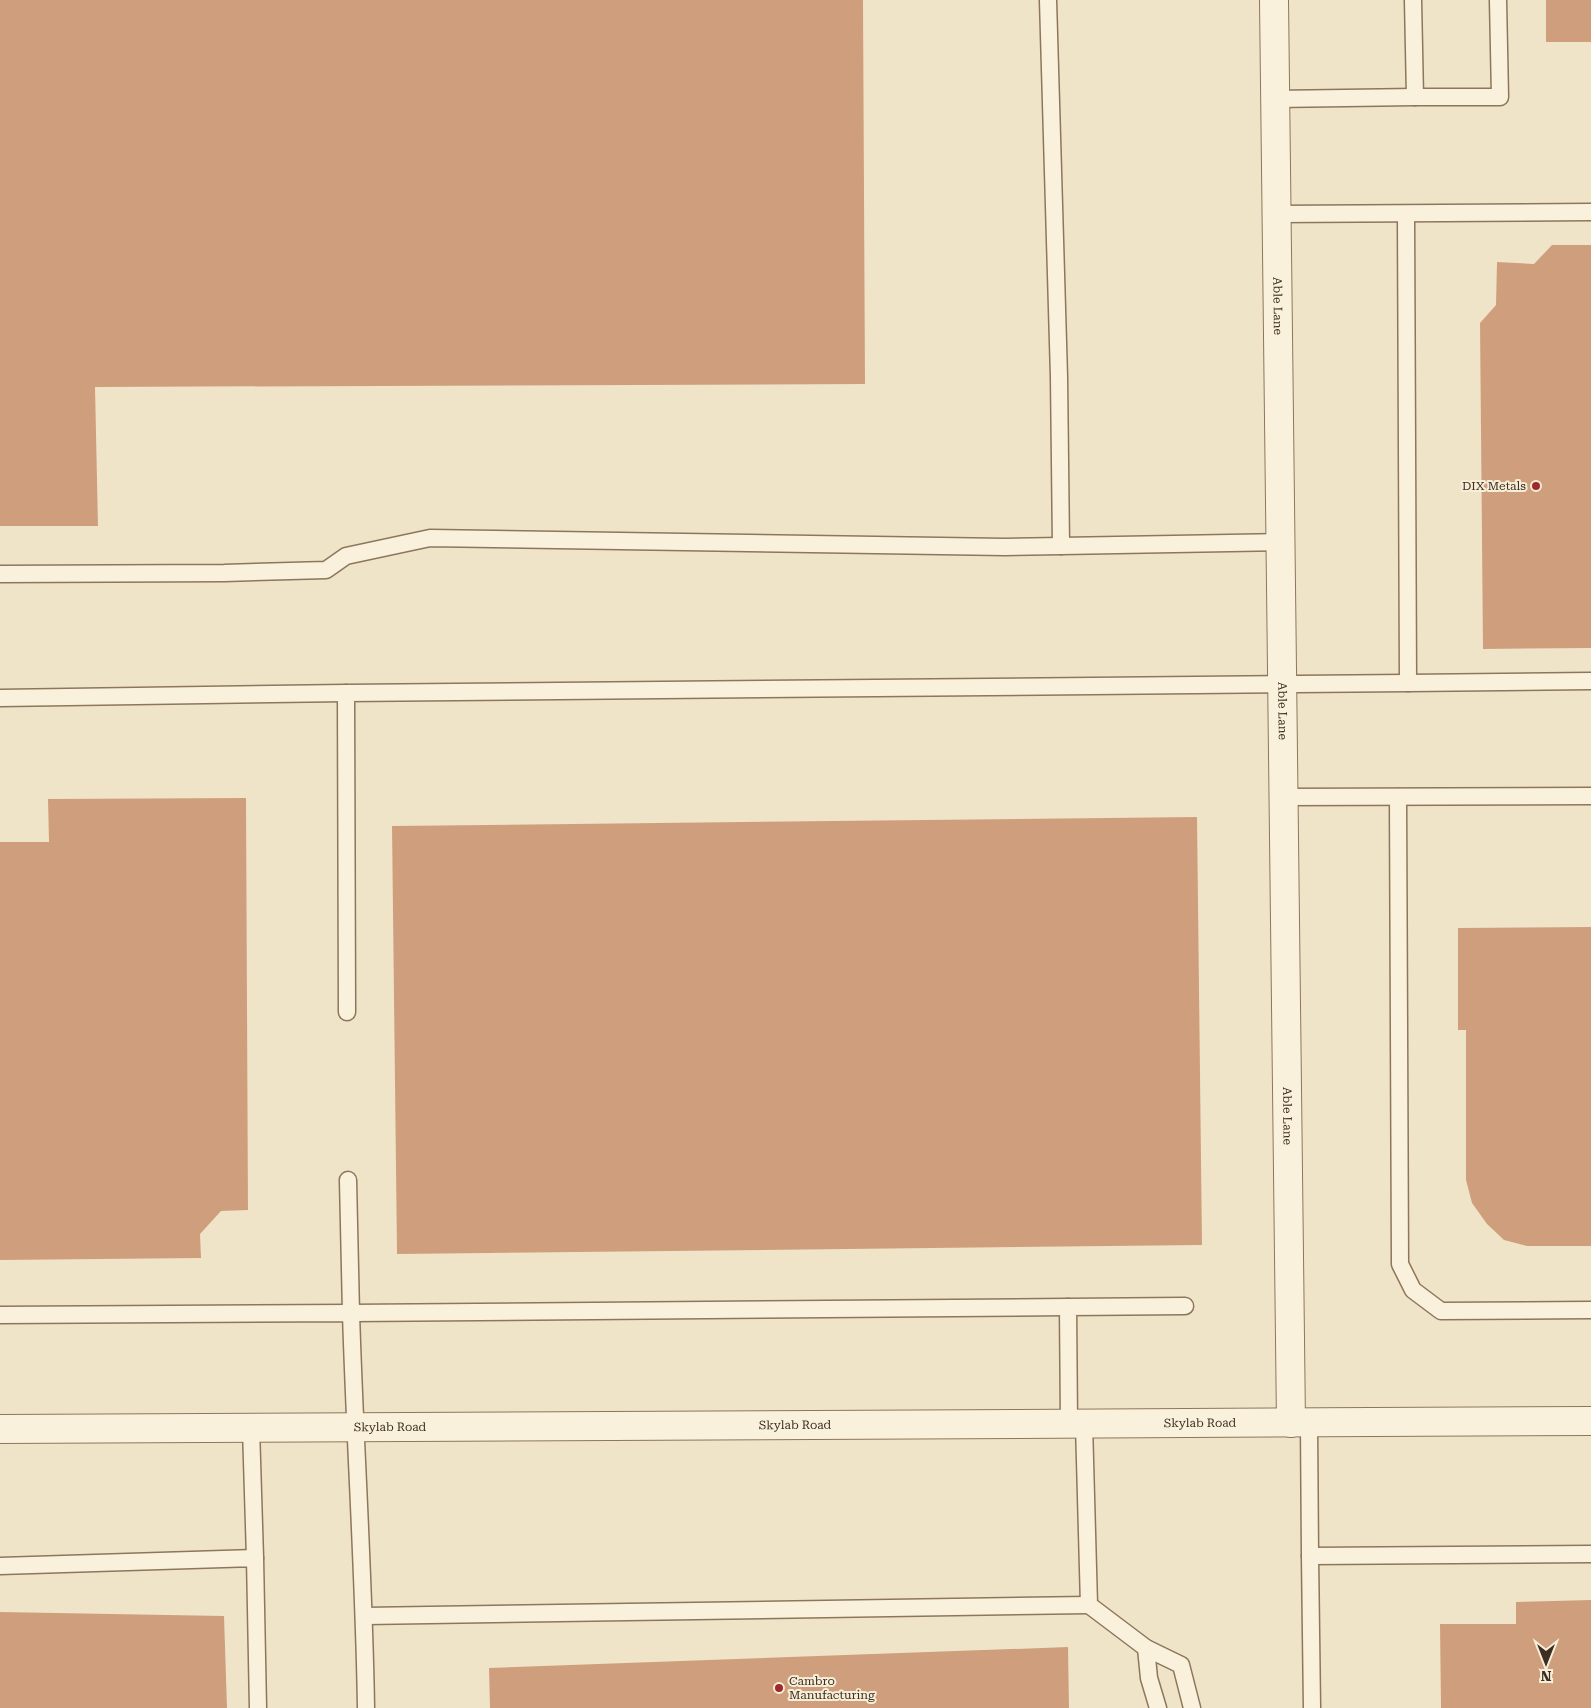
<svg xmlns="http://www.w3.org/2000/svg" width="1591" height="1708" viewBox="0 0 1591 1708" font-family="'Roboto Serif',serif">
  <style>
    .building { fill: #cf9f7d }
    .lines { fill: none; stroke-linecap: round; stroke-linejoin: round }
    .service-casing { stroke: #8d765c; stroke-width: 19 }
    .tertiary-casing { stroke: #8d765c; stroke-width: 30 }
    .service { stroke: #faf1dc; stroke-width: 16 }
    .tertiary { stroke: #faf1dc; stroke-width: 28 }
    .poi-dot { fill: #9e2a2b; stroke: #f7eed8; stroke-width: 2 }
    .labels { text-anchor: middle; stroke-width: 4; stroke-linejoin: round; paint-order: stroke }
    .street-label { font-size: 12px; fill: #3d2e20; stroke: #f7eed8 }
    .poi-label { font-size: 12px; fill: #3d2e20; stroke: #f7eed8; text-anchor: end }
  </style>
  <rect width="100%" height="100%" fill="#f0e4c8"/>
  <g class="building">
    <polygon points="0,0 863,0 865,384 95,387 98,526 0,526"/>
    <rect x="1546" y="0" width="45" height="42"/>
    <polygon points="1552,245 1591,245 1591,648 1483,649 1480,323 1496,305 1497,262 1534,264"/>
    <polygon points="246,798 248,1210 221,1211 200,1234 201,1258 0,1260 0,842 49,842 48,799"/>
    <polygon points="1197,817 1202,1245 397,1254 392,826"/>
    <polygon points="1591,927 1591,1246 1527,1246 1504,1240 1487,1224 1472,1203 1466,1180 1466,1030 1458,1030 1458,928"/>
    <polygon points="1591,1600 1591,1708 1441,1708 1440,1624 1516,1624 1516,1602"/>
    <polygon points="0,1612 224,1616 227,1708 0,1708"/>
    <polygon points="1068,1647 1069,1708 490,1708 489,1668"/>
  </g>
  <g class="lines">
    <g class="service-casing">
      <g id="service">
        <polyline points="1048,0 1059,377 1061,546 1280,542"/>
        <polyline points="1413,0 1415,97 1500,97 1498,0"/>
        <polyline points="1275,99 1415,97"/>
        <polyline points="1276,214 1591,212"/>
        <polyline points="1406,214 1408,683 1591,681"/>
        <polyline points="0,574 224,573 326,570 346,556 430,538 1005,547 1061,546"/>
        <polyline points="0,698 346,693"/>
        <polyline points="1283,797 1591,796"/>
        <polyline points="1398,797 1400,1264 1413,1290 1441,1311 1591,1310"/>
        <polyline points="347,1012 346,693 1408,683"/>
        <polyline points="348,1180 351,1313 1068,1307"/>
        <path d="M0 1315 351 1313C355 1445 364 1576 366 1708"/>
        <polyline points="1309,1423 1310,1556 1591,1554"/>
        <polyline points="1069,1424 1068,1307 1185,1306"/>
        <polyline points="1084,1424 1089,1605 1146,1648 1181,1665 1192,1708"/>
        <polyline points="251,1428 255,1558"/>
        <polyline points="1310,1556 1312,1708"/>
        <polyline points="0,1566 255,1558 258,1708"/>
        <polyline points="365,1616 1089,1605"/>
        <polyline points="1146,1648 1149,1678 1158,1708"/>
      </g>
    </g>
    <g class="tertiary-casing">
      <g id="tertiary">
        <path id="s1" d="M1274 0 1291 1423"/>
        <path id="s2" d="M0 1429 1591 1421"/>
      </g>
    </g>
    <use href="#service" class="service"/>
    <use href="#tertiary" class="tertiary"/>
  </g>
  <g class="poi-dot">
    <circle cx="1536" cy="486" r="5"/>
    <circle cx="779" cy="1688" r="5"/>
  </g>
  <g class="labels">
    <g class="street-label">
      <text dy="4" stroke="none"><textPath href="#s1" startOffset="306">Able Lane</textPath></text>
      <text dy="4" stroke="none"><textPath href="#s1" startOffset="711">Able Lane</textPath></text>
      <text dy="4" stroke="none"><textPath href="#s1" startOffset="1116">Able Lane</textPath></text>
      <text dy="4" stroke="none"><textPath href="#s2" startOffset="1200">Skylab Road</textPath></text>
      <text dy="4" stroke="none"><textPath href="#s2" startOffset="795">Skylab Road</textPath></text>
      <text dy="4" stroke="none"><textPath href="#s2" startOffset="390">Skylab Road</textPath></text>
    </g>
    <g class="poi-label">
      <text x="1526" y="490">DIX Metals</text>
      <text x="789" y="1685" text-anchor="start">Cambro<tspan x="789" dy="14">Manufacturing</tspan></text>
    </g>
  </g>
  <g transform="translate(1546 1663) rotate(180)" stroke="#f7eed8" stroke-width="4" paint-order="stroke">
  <path d="M0-4L9 19L0 12L-9 19Z" fill="#3d2e20"/>
  <text y="-8" font-size="14" font-weight="bold" text-anchor="middle" fill="#3d2e20">N</text>
  </g>
</svg>
